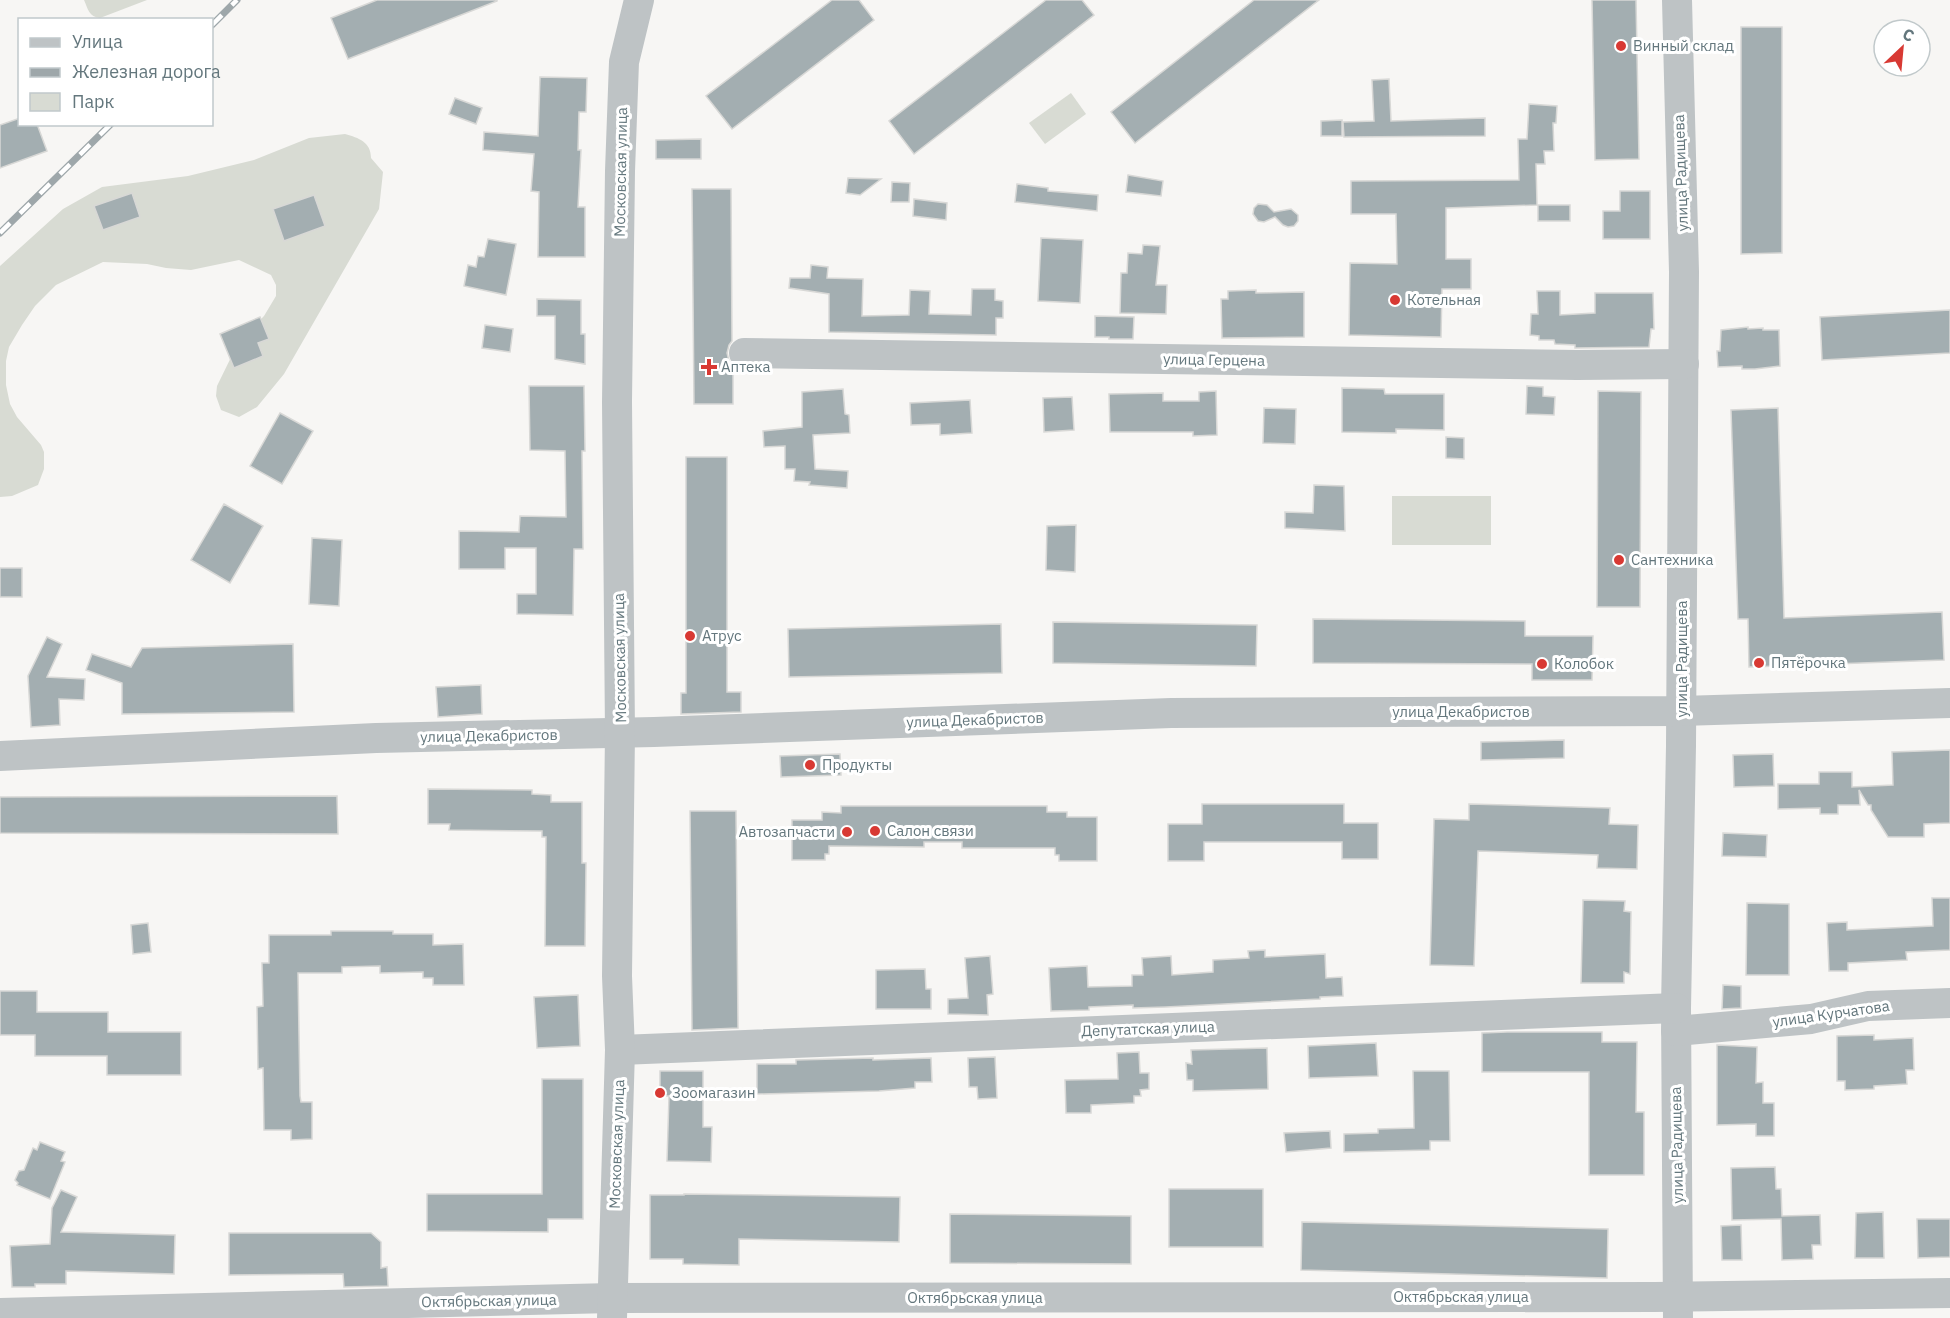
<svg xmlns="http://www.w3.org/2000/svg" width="1950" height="1318" viewBox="0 0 1950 1318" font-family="'IBM Plex Sans',sans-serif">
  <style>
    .green { fill: #d8dbd3 }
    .building { fill: #a3aeb1; stroke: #d8d8d6; stroke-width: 1.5 }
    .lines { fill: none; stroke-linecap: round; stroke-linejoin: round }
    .minor { stroke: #bec3c5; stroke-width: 30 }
    .rail-casing { stroke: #9ea7aa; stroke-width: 7 }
    .rail { stroke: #fff; stroke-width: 4.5; stroke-dasharray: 14; stroke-linecap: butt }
    .poi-dot { fill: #d83933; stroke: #fff; stroke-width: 2 }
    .labels { text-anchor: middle; stroke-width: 6; stroke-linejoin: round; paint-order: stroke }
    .poi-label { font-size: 15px; fill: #64777d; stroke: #fff; text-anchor: start }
    .street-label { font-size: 15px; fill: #64777d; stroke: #fff }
  </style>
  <rect width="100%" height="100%" fill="#f7f6f4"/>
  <g class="green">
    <path d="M84 0H147L100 18C89 17 88 9 84 0Z"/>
    <polygon points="1071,93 1086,114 1045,144 1029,123"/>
    <path d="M345 134C359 138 371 142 371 158L383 172 379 209 284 374 257 407 239 417 221 410 216 396 217 386 239 341 264 316 276 296V285L271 275 239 260 191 270 166 268 147 264 103 262 56 285 35 306 22 325 9 347 6 361V385L10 404 17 417 41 445 44 452V469L38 485 12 496 0 497V266L63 209 102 187 188 176 254 160 309 138Z"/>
    <rect x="1392" y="496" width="99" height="49"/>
  </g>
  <g class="building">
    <polygon points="377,0 497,0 497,1 348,59 331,18"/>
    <polygon points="832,0 859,0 874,20 732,129 706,96"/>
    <polygon points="1046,0 1082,0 1094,15 914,154 889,121"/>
    <polygon points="1254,0 1319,0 1135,143 1111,112"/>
    <polygon points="1592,0 1636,0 1639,159 1595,160"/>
    <polygon points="1741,27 1782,27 1782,253 1741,254"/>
    <polygon points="540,77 587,78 586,112 579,112 578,150 581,150 578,207 585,207 585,257 538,257 539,192 531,191 534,154 483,150 484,132 538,136"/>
    <polygon points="1389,79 1391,121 1485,118 1485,136 1344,137 1343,122 1374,121 1372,80"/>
    <polygon points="455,98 482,108 476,124 449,114"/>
    <polygon points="1529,104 1557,106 1556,123 1553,123 1554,151 1544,151 1545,164 1536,164 1537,205 1446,208 1446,259 1471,259 1471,289 1442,289 1441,337 1349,335 1350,263 1397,264 1396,214 1351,214 1351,181 1519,180 1518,139 1527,139"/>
    <polygon points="20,118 20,124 37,124 47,151 0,168 0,125"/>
    <polygon points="1342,120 1342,136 1321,136 1321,121"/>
    <polygon points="701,139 701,159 656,159 656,140"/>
    <polygon points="1128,175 1163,181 1161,196 1126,192"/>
    <polygon points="848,178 881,179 860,195 846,193"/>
    <polygon points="892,182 910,183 909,202 891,202"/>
    <polygon points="1017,184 1048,188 1048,191 1098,195 1097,211 1015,202"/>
    <polygon points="692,189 731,189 732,341 729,345 727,353 729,361 733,365 733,404 694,404"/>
    <polygon points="1620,191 1650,191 1650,239 1603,239 1603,211 1620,211"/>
    <polygon points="132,193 140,217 103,230 94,206"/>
    <polygon points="314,195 325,226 284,241 273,209"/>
    <polygon points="914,199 947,203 946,220 913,216"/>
    <polygon points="1258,204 1267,205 1274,212 1291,209 1298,215 1298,221 1294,226 1288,227 1283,225 1275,217 1264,222 1258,221 1253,214 1254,208"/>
    <rect x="1538" y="205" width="32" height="16"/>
    <polygon points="1041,238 1083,240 1080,303 1038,301"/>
    <polygon points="488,239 516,244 506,295 464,286 468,265 476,267 478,256 484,257"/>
    <polygon points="1143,245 1160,246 1156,285 1167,285 1166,314 1120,313 1121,273 1127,273 1128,253 1142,254"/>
    <polygon points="811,265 828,267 827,278 863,279 862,316 909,315 910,290 930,291 929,314 971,315 972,289 995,289 995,300 1003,301 1003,318 996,318 996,335 829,332 829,294 789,288 790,278 810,278"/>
    <polygon points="1256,290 1256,293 1304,292 1304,337 1222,338 1221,299 1228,299 1228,291"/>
    <polygon points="1537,291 1560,291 1560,315 1595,313 1595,293 1653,293 1654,329 1651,329 1649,347 1575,348 1575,345 1555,344 1554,340 1539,340 1539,336 1530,335 1531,314 1538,314"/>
    <polygon points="537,299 581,300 581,334 585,334 585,364 555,359 555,316 537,316"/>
    <polygon points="1950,310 1950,353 1822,360 1820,317"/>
    <polygon points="1095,316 1134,317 1133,339 1109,339 1109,337 1095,337"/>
    <polygon points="260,317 269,339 258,343 263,356 234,368 220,334"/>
    <polygon points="485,325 513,329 510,352 482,348"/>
    <polygon points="1748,327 1748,329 1763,328 1763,330 1779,330 1780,366 1755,369 1742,369 1742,366 1718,367 1717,351 1720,351 1721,330"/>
    <polygon points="529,386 584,386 585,451 582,451 583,549 574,549 573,615 517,614 517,594 536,594 536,548 505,548 505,569 459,569 459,531 519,532 520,516 566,517 565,451 530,450"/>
    <polygon points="1527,386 1543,387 1543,396 1555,397 1554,415 1526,414"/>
    <polygon points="1342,388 1384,389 1385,394 1444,394 1444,430 1396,429 1396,433 1342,432"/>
    <polygon points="843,389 845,414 849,415 850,433 813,435 815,469 848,471 847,488 809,485 810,482 794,481 795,469 785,469 785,446 764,447 763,431 802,427 802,392"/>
    <polygon points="1216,391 1217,435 1193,436 1193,432 1110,432 1109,394 1163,393 1163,401 1199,401 1199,392"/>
    <polygon points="1598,391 1641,392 1640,607 1597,607"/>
    <polygon points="1072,397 1074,430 1044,432 1043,398"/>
    <polygon points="970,400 972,433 940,435 940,424 911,425 910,403"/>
    <polygon points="1264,408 1296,409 1295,444 1263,443"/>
    <polygon points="1778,408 1784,618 1942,612 1944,660 1749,667 1748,619 1738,619 1731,410"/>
    <polygon points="280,413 313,431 282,484 250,466"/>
    <polygon points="1446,437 1464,438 1464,459 1446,458"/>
    <polygon points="686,457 727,457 727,692 741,692 741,712 681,714 681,693 686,693"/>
    <polygon points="1314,485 1344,486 1345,531 1285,528 1285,512 1313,513"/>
    <polygon points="224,504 263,526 230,583 191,560"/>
    <polygon points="1076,525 1075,572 1046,570 1047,526"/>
    <polygon points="312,538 342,540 339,606 309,604"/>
    <rect x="0" y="568" width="22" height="29"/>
    <polygon points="1313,619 1525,621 1525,636 1593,636 1592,680 1532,680 1532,664 1313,663"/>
    <polygon points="1053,622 1257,625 1256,666 1053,663"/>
    <polygon points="1001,624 1002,673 789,677 788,629"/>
    <polygon points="47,637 62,644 47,677 85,679 84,700 59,699 60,725 31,727 28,676"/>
    <polygon points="293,644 294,712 122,714 122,683 86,670 92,654 131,667 142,648"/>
    <polygon points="481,685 482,714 438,717 436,687"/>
    <polygon points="1564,740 1564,758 1481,760 1481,742"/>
    <polygon points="1950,750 1950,823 1924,824 1924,837 1888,837 1871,810 1871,805 1868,805 1859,790 1860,805 1838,805 1838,814 1820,814 1820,808 1778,809 1778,784 1819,784 1819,772 1852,772 1852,787 1893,785 1892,752"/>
    <polygon points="840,754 841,775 781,777 780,756"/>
    <polygon points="1773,754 1774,786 1734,787 1733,755"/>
    <polygon points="428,789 532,790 532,794 551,795 551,802 582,802 582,863 586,863 585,946 545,946 546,837 542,837 542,831 449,830 450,824 428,824"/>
    <polygon points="337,796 338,834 0,833 0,797"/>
    <polygon points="1202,804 1344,804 1344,823 1378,823 1378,859 1342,859 1342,842 1204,842 1204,861 1168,861 1168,824 1202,824"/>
    <polygon points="1469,804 1610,808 1609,824 1638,825 1637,869 1597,868 1598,855 1478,851 1474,966 1430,965 1434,819 1469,820"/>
    <polygon points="841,806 1047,806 1047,812 1067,812 1067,817 1097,817 1097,861 1059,861 1059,855 1055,855 1055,848 962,848 962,842 924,842 924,847 829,846 829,854 825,854 825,860 792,860 792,820 822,820 822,812 841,813"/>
    <polygon points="690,811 736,811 738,1028 692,1030"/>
    <polygon points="1723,833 1767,835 1766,857 1722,856"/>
    <polygon points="1932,898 1950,898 1950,950 1906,952 1907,960 1848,963 1848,971 1829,971 1827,923 1847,922 1847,930 1933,926"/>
    <polygon points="1583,900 1625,901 1624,911 1631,912 1630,974 1624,972 1624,983 1581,983"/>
    <polygon points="1747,903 1789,904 1789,975 1746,975"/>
    <polygon points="148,923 151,952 133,954 131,925"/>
    <polygon points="331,931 393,931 393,934 433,934 433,945 463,944 464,985 433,985 433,978 423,978 423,972 380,973 380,966 342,967 342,973 298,973 300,1096 301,1102 312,1102 312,1139 291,1140 291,1130 264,1130 263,1068 258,1069 257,1007 263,1006 262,963 269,963 269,935 331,935"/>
    <polygon points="1265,950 1265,957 1325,954 1326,978 1342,977 1343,996 1320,997 1320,999 1166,1007 1133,1008 1133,1005 1089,1007 1089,1010 1051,1011 1049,968 1087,966 1088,987 1132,986 1132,975 1143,975 1142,958 1171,956 1172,975 1213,972 1213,960 1249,958 1248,951"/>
    <polygon points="990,956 993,994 987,995 988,1015 948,1014 948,999 968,998 965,958"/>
    <polygon points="925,969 926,989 931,989 931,1009 876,1009 876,970"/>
    <polygon points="1723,985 1741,986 1741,1008 1722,1009"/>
    <polygon points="0,991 37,991 37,1012 108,1012 108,1032 181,1032 181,1075 107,1075 107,1056 35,1056 35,1035 0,1035"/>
    <polygon points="578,995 580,1046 537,1048 534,997"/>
    <polygon points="1507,1032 1602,1032 1602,1042 1637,1042 1636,1112 1644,1112 1644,1175 1589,1175 1589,1072 1482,1072 1482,1033"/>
    <polygon points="1874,1035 1874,1040 1913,1038 1914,1070 1906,1070 1907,1084 1874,1086 1874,1089 1845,1090 1845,1081 1837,1081 1837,1036"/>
    <polygon points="1376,1043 1378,1076 1309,1078 1308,1046"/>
    <polygon points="1717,1045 1757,1047 1756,1083 1763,1082 1763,1103 1774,1103 1774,1136 1756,1136 1756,1124 1717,1125"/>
    <polygon points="1267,1048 1268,1089 1193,1091 1193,1080 1187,1080 1186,1063 1192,1064 1191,1050"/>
    <polygon points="1139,1052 1140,1073 1149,1073 1149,1089 1140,1090 1141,1096 1134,1096 1134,1103 1091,1105 1091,1113 1066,1113 1065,1080 1118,1079 1117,1053"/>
    <polygon points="995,1057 997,1098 978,1099 977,1087 969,1087 968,1058"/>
    <polygon points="873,1058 873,1060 931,1058 932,1082 915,1082 915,1088 879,1091 757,1094 757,1064 796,1064 796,1060"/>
    <polygon points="660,1071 703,1071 703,1127 712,1127 711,1162 667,1161 669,1096 660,1096"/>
    <polygon points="1413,1071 1449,1071 1450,1141 1430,1141 1430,1150 1344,1152 1344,1134 1378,1133 1378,1129 1414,1128"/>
    <polygon points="542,1079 583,1079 583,1219 548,1219 548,1232 427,1231 427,1194 542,1194"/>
    <polygon points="1330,1131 1331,1148 1286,1152 1284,1133"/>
    <polygon points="40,1142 65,1152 61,1161 65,1162 50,1199 17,1185 18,1183 15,1180 19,1171 24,1170 33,1148 37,1150"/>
    <polygon points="1775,1167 1776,1189 1781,1189 1782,1216 1820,1215 1821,1245 1812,1245 1813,1259 1782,1260 1781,1219 1732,1220 1731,1168"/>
    <rect x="1169" y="1189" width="94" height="58"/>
    <polygon points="61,1190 77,1197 61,1232 175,1235 174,1274 66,1271 66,1284 35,1284 35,1287 12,1287 10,1246 50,1244 52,1208"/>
    <polygon points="684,1194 900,1197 899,1242 739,1239 739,1265 683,1264 683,1259 650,1259 650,1195 684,1195"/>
    <polygon points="1883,1212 1884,1258 1855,1258 1856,1213"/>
    <polygon points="950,1214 1131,1216 1131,1264 950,1263"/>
    <polygon points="1917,1219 1950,1219 1950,1257 1918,1258"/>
    <polygon points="1302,1222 1608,1229 1607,1278 1301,1270"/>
    <polygon points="1741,1225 1742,1260 1722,1260 1721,1226"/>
    <polygon points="229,1233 371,1233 381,1242 381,1268 387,1267 388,1286 344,1287 343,1274 229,1275"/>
  </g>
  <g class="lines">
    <g class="minor">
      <polyline points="1677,0 1684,272 1681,746 1676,1008 1678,1318"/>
      <polyline points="744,353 1577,365 1684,364"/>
      <polyline points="0,756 376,738 654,732 1171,713 1681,711 1950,703"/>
      <polyline points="1676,1031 1811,1019 1868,1006 1950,1003"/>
      <polyline points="620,1050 1676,1008"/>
      <polyline points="0,1313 612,1298 1655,1297 1950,1293"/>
      <polyline points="612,1318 620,1050 617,976 620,733 617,402 620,171 624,62 639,0"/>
    </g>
    <g class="rail-casing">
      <g id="rail">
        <polyline points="212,25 237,0"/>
        <polyline points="0,233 111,124"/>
      </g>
    </g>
    <use href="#rail" class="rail"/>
  </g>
  <g class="poi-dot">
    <circle cx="1621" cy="46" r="6"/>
    <circle cx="1395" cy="300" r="6"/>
    <path d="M706 358h6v6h6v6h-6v6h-6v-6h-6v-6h6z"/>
    <circle cx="1619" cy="560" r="6"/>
    <circle cx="690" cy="636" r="6"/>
    <circle cx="1759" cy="663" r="6"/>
    <circle cx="1542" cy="664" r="6"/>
    <circle cx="810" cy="765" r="6"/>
    <circle cx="875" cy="831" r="6"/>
    <circle cx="847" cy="832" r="6"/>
    <circle cx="660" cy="1093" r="6"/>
  </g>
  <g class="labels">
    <g class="poi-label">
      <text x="1633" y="51">Винный склад</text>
      <text x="1407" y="305">Котельная</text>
      <text x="721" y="372">Аптека</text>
      <text x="1631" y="565">Сантехника</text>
      <text x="702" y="641">Атрус</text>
      <text x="1771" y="668">Пятёрочка</text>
      <text x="1554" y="669">Колобок</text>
      <text x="822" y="770">Продукты</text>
      <text x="887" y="836">Салон связи</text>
      <text x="835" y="837" text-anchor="end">Автозапчасти</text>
      <text x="672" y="1098">Зоомагазин</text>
    </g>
    <g class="street-label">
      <text transform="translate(621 172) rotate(-89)" y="5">Московская улица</text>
      <text transform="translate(1681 173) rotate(-92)" y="5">улица Радищева</text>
      <text transform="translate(1214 360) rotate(1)" y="5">улица Герцена</text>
      <text transform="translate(620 658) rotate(-91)" y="5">Московская улица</text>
      <text transform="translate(1682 659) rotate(-90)" y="5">улица Радищева</text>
      <text x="1461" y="717">улица Декабристов</text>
      <text transform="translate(975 720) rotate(-2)" y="5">улица Декабристов</text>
      <text transform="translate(489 736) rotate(-1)" y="5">улица Декабристов</text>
      <text transform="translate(1831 1014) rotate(-8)" y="5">улица Курчатова</text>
      <text transform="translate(1148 1029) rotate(-2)" y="5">Депутатская улица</text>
      <text transform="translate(617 1144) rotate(-88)" y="5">Московская улица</text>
      <text transform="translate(1677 1145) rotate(-91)" y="5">улица Радищева</text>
      <text x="1461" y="1302">Октябрьская улица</text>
      <text x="975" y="1303">Октябрьская улица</text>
      <text transform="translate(489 1301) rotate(-1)" y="5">Октябрьская улица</text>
    </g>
  </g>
  <rect x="18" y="18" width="195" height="108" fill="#ffffff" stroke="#c1c9cb" stroke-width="1.5"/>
  <rect x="30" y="38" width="30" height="9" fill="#bec3c5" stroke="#c1c9cb" stroke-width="1.5"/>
  <text x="72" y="48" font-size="18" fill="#64777d">Улица</text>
  <rect x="30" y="68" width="30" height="9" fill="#9ea7aa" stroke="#c1c9cb" stroke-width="1.5"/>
  <text x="72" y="78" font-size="18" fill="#64777d">Железная дорога</text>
  <rect x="30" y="93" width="30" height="18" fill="#d8dbd3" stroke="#c1c9cb" stroke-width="1.5"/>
  <text x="72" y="108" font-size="18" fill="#64777d">Парк</text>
  <g transform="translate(1902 48) rotate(26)"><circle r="28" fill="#ffffff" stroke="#c1c9cb" stroke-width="1.5"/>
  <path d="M0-4.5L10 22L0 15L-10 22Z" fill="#d83933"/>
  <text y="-9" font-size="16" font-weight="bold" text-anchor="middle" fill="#64777d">С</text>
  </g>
</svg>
